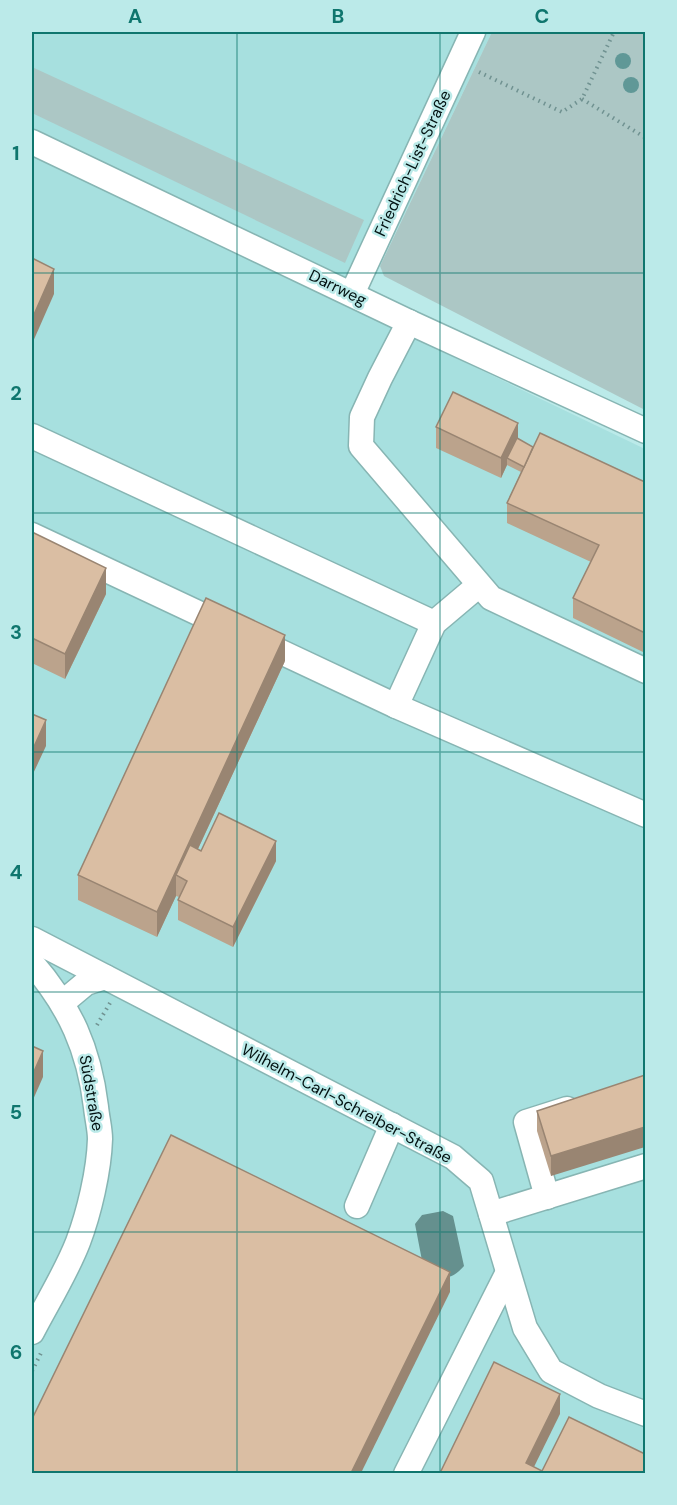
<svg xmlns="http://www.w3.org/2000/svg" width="677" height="1505" viewBox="0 0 677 1505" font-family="'DM Sans',sans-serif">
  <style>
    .built { fill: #a7e0df }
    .green { fill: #acc7c5 }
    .water { fill: #65908e }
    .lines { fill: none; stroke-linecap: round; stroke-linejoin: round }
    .minor-casing { stroke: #87b5b3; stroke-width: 27 }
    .path { stroke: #709291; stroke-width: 4; stroke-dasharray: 1.5 4.5; stroke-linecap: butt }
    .minor { stroke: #fff; stroke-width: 24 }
    .tree { fill: #609897 }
    .wall { fill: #bba38c }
    .shaded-wall { fill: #998572 }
    .building { fill: #dabea3; stroke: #998572; stroke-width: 1.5 }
    .grid { fill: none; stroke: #0f766e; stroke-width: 1.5; stroke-opacity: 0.55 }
    .labels { text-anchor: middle; stroke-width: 5; stroke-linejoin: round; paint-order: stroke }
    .street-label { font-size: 16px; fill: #021111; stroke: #bbeae9 }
    .neatline { fill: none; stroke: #0f766e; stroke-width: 2 }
    .grid-label { font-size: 20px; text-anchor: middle; font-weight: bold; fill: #0f766e }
  </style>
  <rect width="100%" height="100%" fill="#bbeae9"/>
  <polygon class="built" points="32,32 492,32 358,311 645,449 645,1473 32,1473"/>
  <g class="green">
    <polygon points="492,32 645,32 645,410 384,276 380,266"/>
    <polygon points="32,67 364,220 345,263 32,113"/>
  </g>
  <path class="water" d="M443 1211 453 1216 464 1266C449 1283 443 1277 424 1271L415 1224 422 1215Z"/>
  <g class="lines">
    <g class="minor-casing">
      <g id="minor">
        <polyline points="32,142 409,322 646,431"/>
        <polyline points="352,294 473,32"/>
        <polyline points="409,322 380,378 362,417 361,446 491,598 646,671"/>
        <polyline points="32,436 434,623"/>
        <polyline points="32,535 396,706 646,815"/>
        <polyline points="396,706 434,623 479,585"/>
        <polyline points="32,939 453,1157 481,1181 525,1328 551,1371 599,1396 646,1414"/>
        <path d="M32 963C70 1007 89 1049 96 1107 97 1118 100 1129 100 1139 99 1171 89 1213 78 1242 66 1273 47 1303 32 1332"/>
        <polyline points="62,1003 86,983 105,977"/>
        <polyline points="547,1197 526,1122 567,1109"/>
        <polyline points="357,1206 392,1125"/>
        <polyline points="491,1214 646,1166"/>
        <polyline points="406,1474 507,1274"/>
      </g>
    </g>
    <g class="path">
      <polyline points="479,72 562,112 582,99 614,32"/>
      <polyline points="582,99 646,138"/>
      <polyline points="97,1025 110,1003"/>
      <polyline points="32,1371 41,1353"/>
    </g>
    <use href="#minor" class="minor"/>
  </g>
  <g class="tree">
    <circle cx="623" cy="61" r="8"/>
    <circle cx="631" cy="85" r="8"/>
  </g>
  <g class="wall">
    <polygon points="436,427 518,439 533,447 645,482 645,653 573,618 573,598 591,562 507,523 507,503 521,472 507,465 501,478 436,448"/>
    <polygon points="32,532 106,594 65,679 32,663"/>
    <polygon points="285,661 198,849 201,851 276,861 233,947 178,920 178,900 179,897 176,896 157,937 78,900 78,875"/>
    <polygon points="645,1075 551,1176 537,1131 537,1111"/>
  </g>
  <g class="shaded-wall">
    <polygon points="54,269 54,294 32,344 32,319"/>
    <polygon points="518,423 518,443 507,458 507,465 501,478 501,458"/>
    <polygon points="106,568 106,594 65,679 65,654"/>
    <polygon points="285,635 285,661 184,879 176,875 176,896 157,937 157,912"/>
    <polygon points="46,720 46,746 32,776 32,751"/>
    <polygon points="276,841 276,861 233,947 233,927"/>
    <polygon points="43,1051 43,1077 32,1102 32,1076"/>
    <polygon points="645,1127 645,1147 551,1176 551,1156"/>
    <polygon points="450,1272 450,1292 361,1473 351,1473"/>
    <polygon points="560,1394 560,1414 531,1473 526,1463"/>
  </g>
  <g class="building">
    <polygon points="32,258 54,269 32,319"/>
    <polygon points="453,392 518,423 501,458 436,427"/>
    <polygon points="540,433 645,482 645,633 573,598 599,545 507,503"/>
    <polygon points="517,438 533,447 524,467 507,458"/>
    <polygon points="32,532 106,568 65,654 32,638"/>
    <polygon points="206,598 285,635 157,912 78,875"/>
    <polygon points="32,714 46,720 32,751"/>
    <polygon points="219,813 276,841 233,927 178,900 187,881 176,875 190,845 201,851"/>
    <polygon points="32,1046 43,1051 32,1076"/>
    <polygon points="645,1075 645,1127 551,1156 537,1111"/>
    <polygon points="171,1135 450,1272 351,1473 32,1473 32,1419"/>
    <polygon points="494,1362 560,1394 526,1463 542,1471 569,1417 645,1454 645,1473 440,1473"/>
  </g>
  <path class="grid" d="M237 32V1474M440 32V1474M32 273H646M32 513H646M32 752H646M32 992H646M32 1232H646"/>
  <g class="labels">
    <g class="street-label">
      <text transform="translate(412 163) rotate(-65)" y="6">Friedrich-List-Straße</text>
      <text transform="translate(338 287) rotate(26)" y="6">Darrweg</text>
      <text transform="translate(92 1093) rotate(80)" y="6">Südstraße</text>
      <text transform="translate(347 1103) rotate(28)" y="6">Wilhelm-Carl-Schreiber-Straße</text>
    </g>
  </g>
  <rect width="677" height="1505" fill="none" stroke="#bbeae9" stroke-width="66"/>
  <rect x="33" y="33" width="611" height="1439" class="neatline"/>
  <g class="grid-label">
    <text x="135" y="23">A</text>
    <text x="338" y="23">B</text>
    <text x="542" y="23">C</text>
    <text x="16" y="160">1</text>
    <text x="16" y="400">2</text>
    <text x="16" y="639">3</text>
    <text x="16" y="879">4</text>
    <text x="16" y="1119">5</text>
    <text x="16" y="1359">6</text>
  </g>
</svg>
